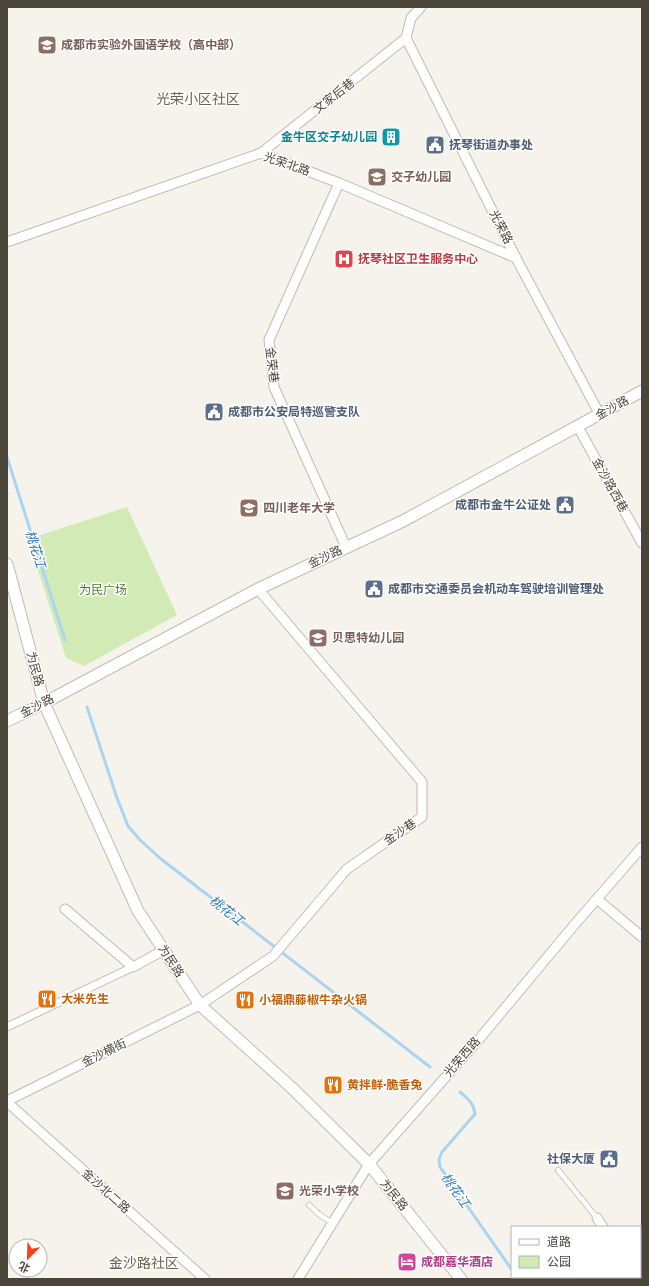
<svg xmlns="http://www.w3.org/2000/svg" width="649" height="1286" viewBox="0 0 649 1286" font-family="Poppins,'Noto Sans SC',sans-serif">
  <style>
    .green { fill: #d2eab5 }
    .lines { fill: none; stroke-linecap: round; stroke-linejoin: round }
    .stream { stroke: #a9d4f2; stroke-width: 3 }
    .service-casing { stroke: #c2bbae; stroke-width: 6 }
    .pedestrian-casing { stroke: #c2bbae; stroke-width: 9 }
    .minor-casing { stroke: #c2bbae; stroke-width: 11 }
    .tertiary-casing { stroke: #c2bbae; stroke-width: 13 }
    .trunk-casing { stroke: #e0a43c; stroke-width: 17 }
    .service { stroke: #fff; stroke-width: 4.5 }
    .pedestrian { stroke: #fff; stroke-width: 7 }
    .minor { stroke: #fff; stroke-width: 9 }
    .tertiary { stroke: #fff; stroke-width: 11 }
    .trunk { stroke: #ffd985; stroke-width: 15 }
    .labels { text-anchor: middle; stroke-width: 3; stroke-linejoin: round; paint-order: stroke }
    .education-label { font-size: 12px; font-weight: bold; fill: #785e54; stroke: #fff; text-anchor: start }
    .street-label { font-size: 12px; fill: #4b4439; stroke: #fff }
    .culture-label { font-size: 12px; font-weight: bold; fill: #0d838f; stroke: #fff; text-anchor: end }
    .service-label { font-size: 12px; font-weight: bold; fill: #4e5e75; stroke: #fff; text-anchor: start }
    .health-label { font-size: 12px; font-weight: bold; fill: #be3a42; stroke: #fff; text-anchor: start }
    .park-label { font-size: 12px; fill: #4a7f2a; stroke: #fff }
    .food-label { font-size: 12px; font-weight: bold; fill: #c56008; stroke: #fff; text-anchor: start }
    .hotel-label { font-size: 12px; font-weight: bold; fill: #b23c85; stroke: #fff; text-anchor: start }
    .water-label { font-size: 13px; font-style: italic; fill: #2e7ab2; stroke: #fff }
    .quarter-label { font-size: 14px; fill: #6e6250; stroke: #fff }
  </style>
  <rect width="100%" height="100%" fill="#f6f3ec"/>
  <polygon class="green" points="127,507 177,615 84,666 66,658 28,539"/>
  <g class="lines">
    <g class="stream">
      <polyline points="7,457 65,640"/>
      <polyline points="87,707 117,798 128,826 140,840 161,859 430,1067"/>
      <path d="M460 1092C468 1099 474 1103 475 1114L442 1152 439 1159 440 1167 512 1270"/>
    </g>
    <g class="service-casing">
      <g id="service">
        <polyline points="558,1170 597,1218"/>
        <polyline points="309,1205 321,1216 333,1223"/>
      </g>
    </g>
    <g class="pedestrian-casing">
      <polyline id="pedestrian" points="7,1027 133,967"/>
    </g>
    <g class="minor-casing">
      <g id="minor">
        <polyline points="406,38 516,258 600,415"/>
        <polyline points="406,38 411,18 421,7"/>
        <polyline points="261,153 406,38"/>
        <polyline points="339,183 269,340 274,387 346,547"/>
        <polyline points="7,242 261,153 339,183 516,258"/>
        <polyline points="578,427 642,543"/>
        <polyline points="597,899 642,937"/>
        <polyline points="65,909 133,967 164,950"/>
        <polyline points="7,1101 200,1005 273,956 347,869 422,817 422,782 258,589"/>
        <polyline points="7,1102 205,1279"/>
        <polyline points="597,1218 603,1227"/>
        <polyline points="298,1279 369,1164 480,1038 575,924 642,847"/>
      </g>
    </g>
    <g class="tertiary-casing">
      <g id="tertiary">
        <polyline points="7,564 44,703 138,911 200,1005 292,1088 369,1164 461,1279"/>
        <polyline points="7,721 44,703 258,589 403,521 642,391"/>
        <polyline points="563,1279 569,1277"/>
      </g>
    </g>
    <g class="trunk-casing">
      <g id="trunk">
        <polyline points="640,1251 642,1250"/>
        <polyline points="640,1262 642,1261"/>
        <polyline points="596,1279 601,1277"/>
      </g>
    </g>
    <use href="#service" class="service"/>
    <use href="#pedestrian" class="pedestrian"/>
    <use href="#minor" class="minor"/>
    <use href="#tertiary" class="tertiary"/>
    <use href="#trunk" class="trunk"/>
  </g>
  <defs>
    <g id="school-square" transform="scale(1)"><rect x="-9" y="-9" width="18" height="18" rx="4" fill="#8d6e63" stroke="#fff"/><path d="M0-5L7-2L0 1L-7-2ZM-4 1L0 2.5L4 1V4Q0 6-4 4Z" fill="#fff"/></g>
    <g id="building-square" transform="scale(1)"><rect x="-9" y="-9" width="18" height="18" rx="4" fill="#0f9aa8" stroke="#fff"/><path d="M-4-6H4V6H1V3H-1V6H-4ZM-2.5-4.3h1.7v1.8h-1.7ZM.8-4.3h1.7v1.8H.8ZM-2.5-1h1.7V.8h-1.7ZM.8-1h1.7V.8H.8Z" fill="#fff"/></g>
    <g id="civic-square" transform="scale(1)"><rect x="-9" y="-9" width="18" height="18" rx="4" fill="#5c6f8a" stroke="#fff"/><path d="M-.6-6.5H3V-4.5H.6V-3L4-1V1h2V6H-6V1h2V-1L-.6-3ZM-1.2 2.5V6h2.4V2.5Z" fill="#fff"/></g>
    <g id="hospital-square" transform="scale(1)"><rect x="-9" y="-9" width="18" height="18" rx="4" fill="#e0444e" stroke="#fff"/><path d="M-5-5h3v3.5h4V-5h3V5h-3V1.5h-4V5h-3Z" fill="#fff"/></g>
    <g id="university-square" transform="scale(1)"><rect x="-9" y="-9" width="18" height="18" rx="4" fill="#8d6e63" stroke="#fff"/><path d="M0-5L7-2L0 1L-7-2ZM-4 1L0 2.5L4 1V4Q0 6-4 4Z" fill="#fff"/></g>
    <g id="restaurant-square" transform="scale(1)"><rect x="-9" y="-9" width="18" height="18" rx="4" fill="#e8710a" stroke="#fff"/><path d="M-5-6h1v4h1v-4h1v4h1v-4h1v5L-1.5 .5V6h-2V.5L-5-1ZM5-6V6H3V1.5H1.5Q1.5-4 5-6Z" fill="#fff"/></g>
    <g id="hotel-square" transform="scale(1)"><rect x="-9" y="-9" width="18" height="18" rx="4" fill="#d1479c" stroke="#fff"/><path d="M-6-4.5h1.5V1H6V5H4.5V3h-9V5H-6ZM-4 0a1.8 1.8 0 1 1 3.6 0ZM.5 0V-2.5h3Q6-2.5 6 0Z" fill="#fff"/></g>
  </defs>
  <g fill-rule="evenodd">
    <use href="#school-square" x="47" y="45"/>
    <use href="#building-square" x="391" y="137"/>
    <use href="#civic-square" x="435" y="145"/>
    <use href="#school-square" x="377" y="177"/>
    <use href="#hospital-square" x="344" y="259"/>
    <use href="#civic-square" x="214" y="412"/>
    <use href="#civic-square" x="565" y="505"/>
    <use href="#university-square" x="249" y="508"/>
    <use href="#civic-square" x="374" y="589"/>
    <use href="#school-square" x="318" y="638"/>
    <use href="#restaurant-square" x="47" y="999"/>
    <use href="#restaurant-square" x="245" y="1000"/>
    <use href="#restaurant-square" x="333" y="1085"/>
    <use href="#civic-square" x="609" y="1159"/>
    <use href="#school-square" x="285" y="1191"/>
    <use href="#hotel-square" x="407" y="1262"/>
  </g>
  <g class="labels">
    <g class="education-label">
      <text x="61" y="49">成都市实验外国语学校（高中部）</text>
      <text x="391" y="181">交子幼儿园</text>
      <text x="263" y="512">四川老年大学</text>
      <text x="332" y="642">贝思特幼儿园</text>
      <text x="299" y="1195">光荣小学校</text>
    </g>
    <g class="street-label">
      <text transform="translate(334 96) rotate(-38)" y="4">文家后巷</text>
      <text transform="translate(287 164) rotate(19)" y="4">光荣北路</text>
      <text transform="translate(501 227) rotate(63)" y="4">光荣路</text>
      <text transform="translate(272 365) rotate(83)" y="4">金荣巷</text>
      <text transform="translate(612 408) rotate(-29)" y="4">金沙路</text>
      <text transform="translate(610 485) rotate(61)" y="4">金沙路西巷</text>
      <text transform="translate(325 557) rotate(-25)" y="4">金沙路</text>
      <text transform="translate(35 669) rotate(75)" y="4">为民路</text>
      <text transform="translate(37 706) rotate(-27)" y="4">金沙路</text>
      <text transform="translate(400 832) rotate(-34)" y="4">金沙巷</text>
      <text transform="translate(171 961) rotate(57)" y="4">为民路</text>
      <text transform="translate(104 1053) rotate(-26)" y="4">金沙横街</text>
      <text transform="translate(462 1057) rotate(-49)" y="4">光荣西路</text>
      <text transform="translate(106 1191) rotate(42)" y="4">金沙北二路</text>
      <text transform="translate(394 1195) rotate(51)" y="4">为民路</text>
    </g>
    <g class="culture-label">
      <text x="377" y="141">金牛区交子幼儿园</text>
    </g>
    <g class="service-label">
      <text x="449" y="149">抚琴街道办事处</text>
      <text x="228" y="416">成都市公安局特巡警支队</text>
      <text x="551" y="509" text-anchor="end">成都市金牛公证处</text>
      <text x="388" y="593">成都市交通委员会机动车驾驶培训管理处</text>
      <text x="595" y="1163" text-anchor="end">社保大厦</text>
    </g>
    <g class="health-label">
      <text x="358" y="263">抚琴社区卫生服务中心</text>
    </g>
    <g class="park-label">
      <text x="103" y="594">为民广场</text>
    </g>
    <g class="food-label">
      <text x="61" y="1003">大米先生</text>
      <text x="259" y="1004">小福鼎藤椒牛杂火锅</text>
      <text x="347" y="1089">黄拌鲜·脆香兔</text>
    </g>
    <g class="hotel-label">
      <text x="421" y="1266">成都嘉华酒店</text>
    </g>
    <g class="water-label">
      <text transform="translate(36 549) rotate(72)" y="5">桃花江</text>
      <text transform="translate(227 910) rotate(38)" y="5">桃花江</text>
      <text transform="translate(456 1190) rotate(55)" y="5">桃花江</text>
    </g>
    <g class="quarter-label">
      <text x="198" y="104">光荣小区社区</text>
      <text x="144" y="1268">金沙路社区</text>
    </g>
  </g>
  <rect width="649" height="1286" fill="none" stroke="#4b4439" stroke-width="16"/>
  <rect x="511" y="1226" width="130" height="52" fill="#ffffff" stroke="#b7b4b0"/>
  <rect x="519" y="1239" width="20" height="6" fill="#ffffff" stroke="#b7b4b0"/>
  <text x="547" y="1246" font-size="12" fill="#4b4439">道路</text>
  <rect x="519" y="1256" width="20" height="12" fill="#d2eab5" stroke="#b7b4b0"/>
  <text x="547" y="1266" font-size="12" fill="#4b4439">公园</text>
  <g transform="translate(28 1258) rotate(203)"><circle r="19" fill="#ffffff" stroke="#b7b4b0"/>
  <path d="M0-3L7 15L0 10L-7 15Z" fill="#fc3f1d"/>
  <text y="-6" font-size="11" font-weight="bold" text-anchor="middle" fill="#4b4439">北</text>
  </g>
</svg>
